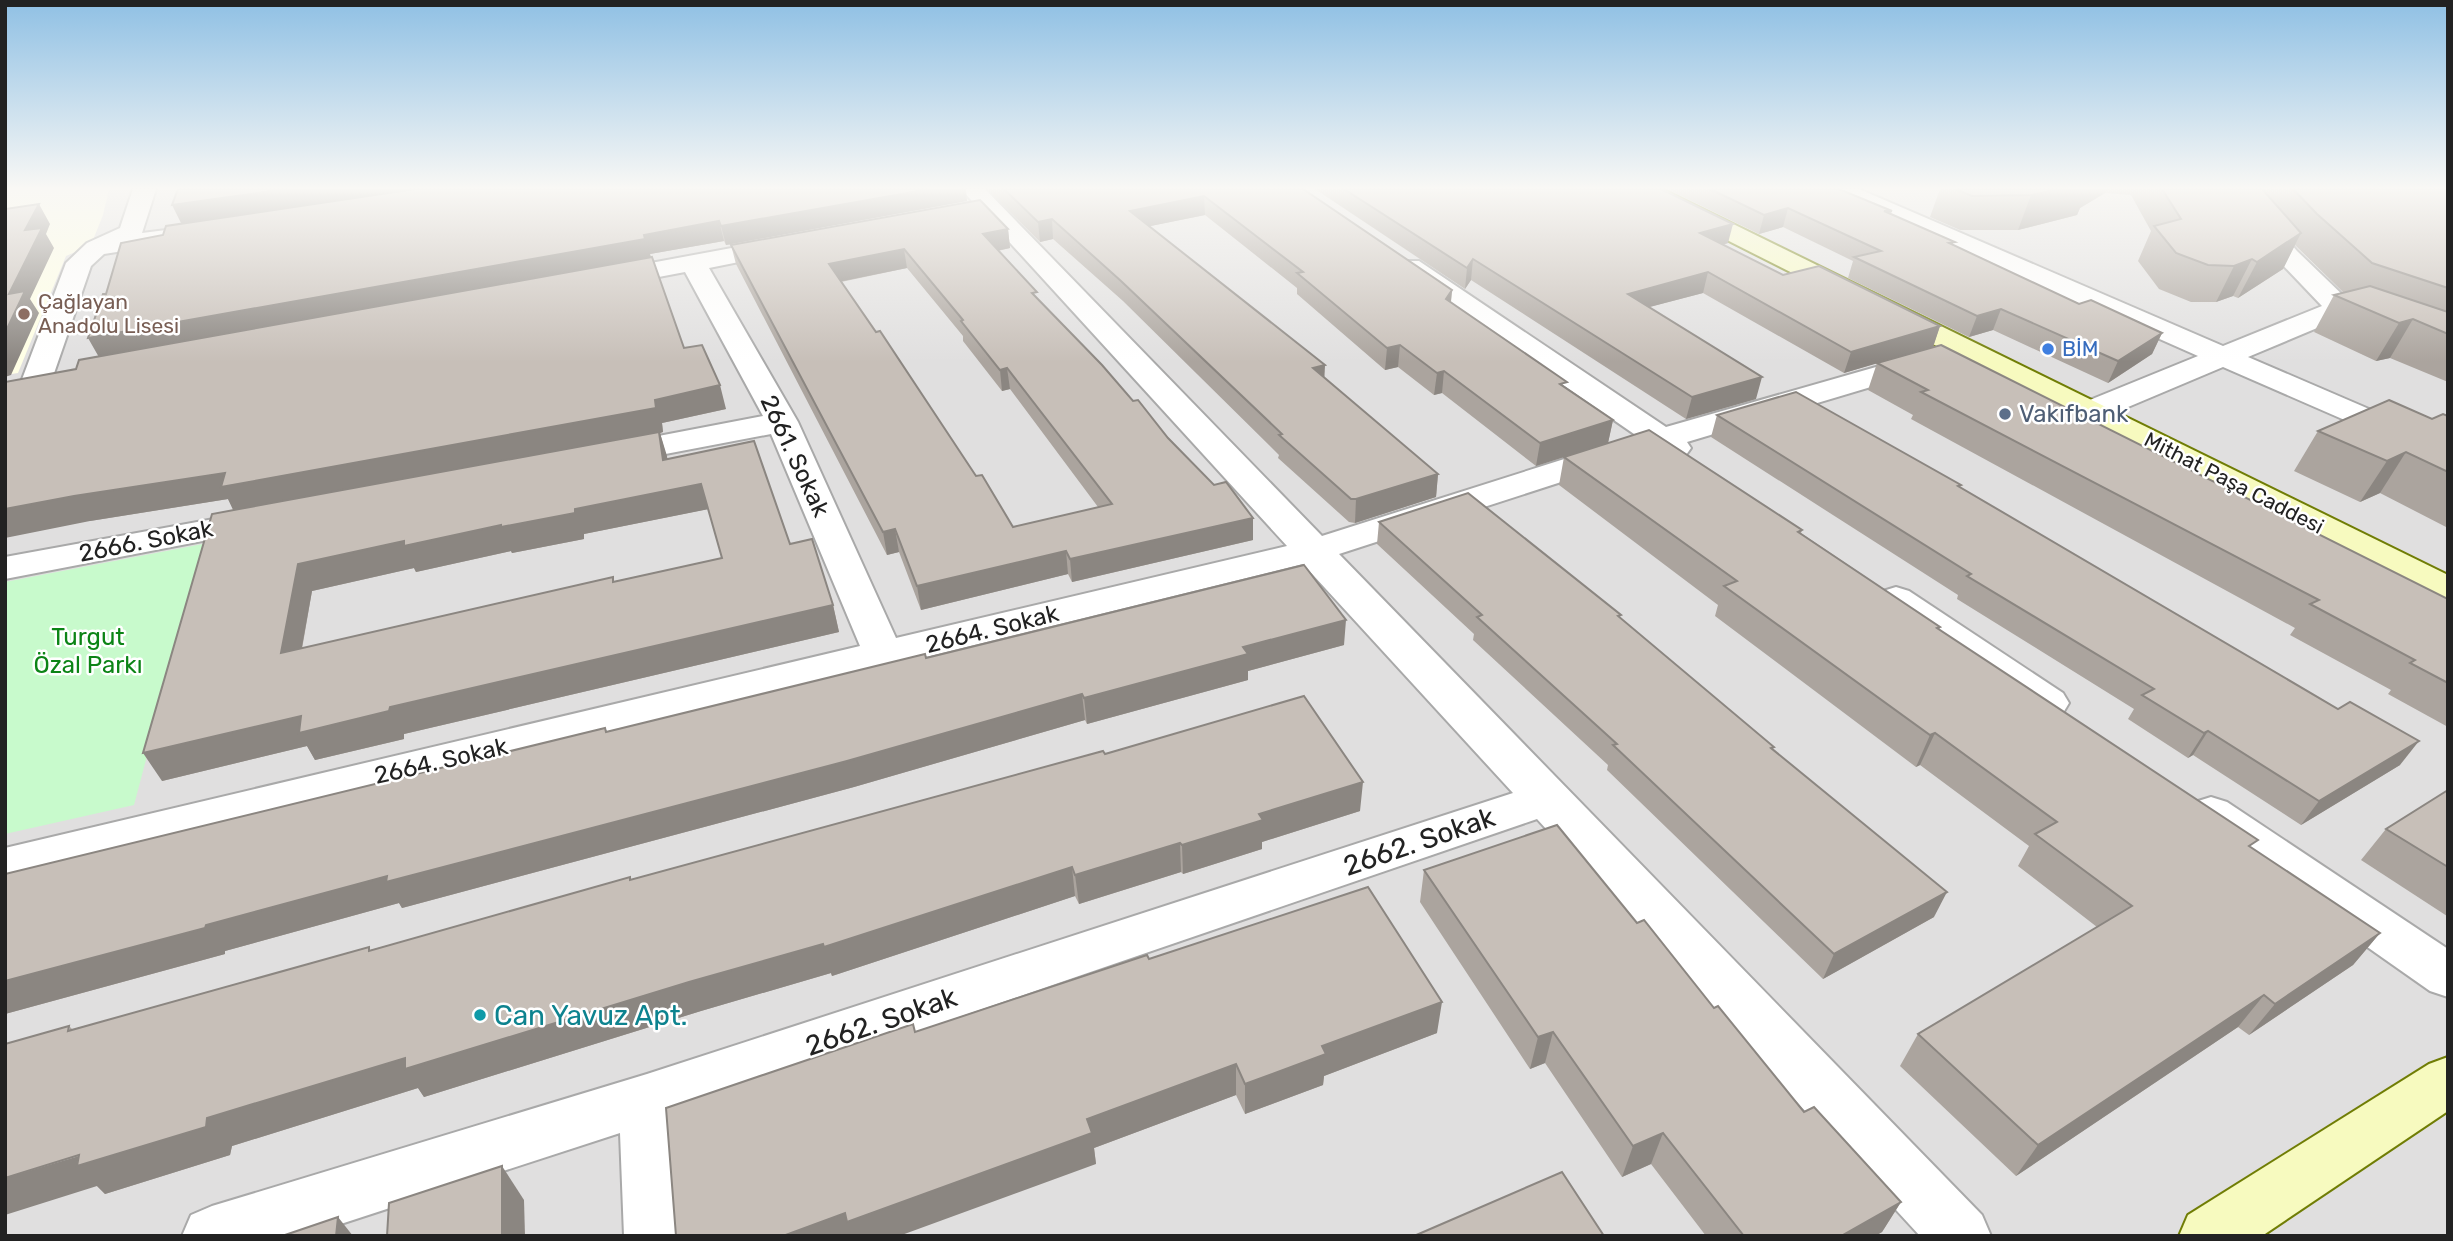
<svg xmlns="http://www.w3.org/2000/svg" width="2453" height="1241" viewBox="0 0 2453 1241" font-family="Rubik,sans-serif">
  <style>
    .residential { fill: #e0dfdf }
    .education { fill: #ffffe5 }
    .park { fill: #c8facc }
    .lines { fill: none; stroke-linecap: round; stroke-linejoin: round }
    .street-casing { stroke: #a9a9a9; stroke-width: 4 }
    .secondary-casing { stroke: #707d05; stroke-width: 4 }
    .street { fill: #fff; fill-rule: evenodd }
    .secondary { fill: #f7fabf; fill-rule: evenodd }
    .wall { fill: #aba49e; fill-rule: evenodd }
    .shaded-wall { fill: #8b8681 }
    .building { fill: #c7bfb8; stroke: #8b8681; stroke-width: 2; fill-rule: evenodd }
    .education-dot { fill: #8d6e63; stroke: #fff; stroke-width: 2.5 }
    .shop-dot { fill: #3f7fe0; stroke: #fff; stroke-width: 2.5 }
    .service-dot { fill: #5c6f8a; stroke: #fff; stroke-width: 2.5 }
    .culture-dot { fill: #0f9aa8; stroke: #fff; stroke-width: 2.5 }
    .labels { text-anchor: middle; stroke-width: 5; stroke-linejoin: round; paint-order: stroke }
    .far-education-label { font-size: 21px; fill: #785e54; stroke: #fff; text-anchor: start }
    .far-shop-label { font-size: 21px; fill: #366cbe; stroke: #fff; text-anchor: start }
    .far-street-label { font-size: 21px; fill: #222; stroke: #fff }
    .service-label { font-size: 24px; fill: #4e5e75; stroke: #fff; text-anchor: start }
    .street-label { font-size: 24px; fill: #222; stroke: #fff }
    .park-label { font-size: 24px; fill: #0c8416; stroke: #fff }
    .near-street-label { font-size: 28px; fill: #222; stroke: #fff }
    .near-culture-label { font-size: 28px; fill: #0d838f; stroke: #fff; text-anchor: start }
  </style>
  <rect width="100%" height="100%" fill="#f2efe9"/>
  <rect class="residential" x="5" y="189" width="2443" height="1047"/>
  <polygon class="education" points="5,189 109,189 103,215 91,245 66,256 18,373 5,375"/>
  <polygon class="park" points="203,544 134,805 5,834 5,582"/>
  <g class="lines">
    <g class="street-casing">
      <g id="street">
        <polygon points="133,189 156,189 142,233 174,229 183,231 186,236 183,241 174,243 104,254 91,266 51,382 47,388 36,391 25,388 21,382 66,263 87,243 120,228"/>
        <polygon points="961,189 985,189 1322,536 1637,436 1401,273 1397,267 1401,261 1419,261 1666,427 1911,357 1921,354 1931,357 1936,363 1931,369 1687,442 1691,448 1686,455 1675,458 1657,451 1339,554 1982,1215 1991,1236 1920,1236 1537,819 676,1114 684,1236 624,1236 620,1133 304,1236 182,1236 191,1215 212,1206 647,1074 1513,793 1303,564 5,884 5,848 860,646 771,434 613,464 601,461 597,454 601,447 763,416 685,272 606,287 597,285 593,279 597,273 785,238 794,241 798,246 794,251 709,268 798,422 896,638 1287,546"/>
        <polygon points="1828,189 1859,189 2223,346 2322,306 2279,261 2220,189 2244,189 2297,251 2350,302 2448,336 2448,355 2341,318 2248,357 2448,443 2448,465 2223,367 2102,418 2091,420 2080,418 2075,411 2080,404 2198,356 1832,194"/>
        <polygon points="258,511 270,514 275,521 270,528 5,579 5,557"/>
        <polygon points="1896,587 1909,591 2063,693 2069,703 2063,713 2048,717 2033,713 1883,607 1877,599 1883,591"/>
        <polygon points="2211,797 2227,802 2448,949 2448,997 2430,991 2195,826 2188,814 2195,802"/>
      </g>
    </g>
    <g class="secondary-casing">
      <g id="secondary">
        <polygon points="1632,189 1662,189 2448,575 2448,601 2435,598 1636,194"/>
        <polygon points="2448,1057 2448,1111 2262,1236 2179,1236 2188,1215 2429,1064"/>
      </g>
    </g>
    <use href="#street" class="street"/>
    <use href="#secondary" class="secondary"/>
  </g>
  <g class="wall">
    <polygon points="987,189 1303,189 1452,290 1451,302 1566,389 1613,420 1608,443 1802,530 1801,533 1940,627 1939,630 2252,848 2380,933 2353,965 2249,1035 2238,1027 2016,1176 1900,1066 1918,1034 2097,927 2018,866 2029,846 1920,765 1916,767 1715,616 1718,605 1559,485 1564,457 1536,466 1442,393 1434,395 1398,367 1385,370 1297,294 1297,288 1205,215 1150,226 1324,378 1438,474 1436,497 1355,523 1349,522 1278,458 1279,455 1123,301 1053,239 1040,242"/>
    <polygon points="1315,189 1661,189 1728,243 1723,245 1783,275 1940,326 1933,347 2448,599 2448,727 2388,694 2391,690 2290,635 2295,628 1911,419 1913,415 1868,390 1877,363 1844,373 1703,293 1649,307 1756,399 1686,419 1471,280 1465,289"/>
    <polygon points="1667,189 1839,189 1892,211 1891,214 1954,245 2079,304 2162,333 2152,354 2108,383 1993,330 1969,337 1848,278 1853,261 1783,227 1759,234"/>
    <polygon points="1940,189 2448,189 2448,382 2390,358 2376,361 2314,332 2334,295 2344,293 2295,245 2283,269 2238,298 2233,296 2216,302 2191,302 2159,289 2138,261 2151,231 2131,195 2105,193 2080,208 2077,215 2018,230 1960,230 1930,217"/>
    <path d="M967 201 726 245 724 241 650 254 684 348 726 409 662 423 663 432 660 433 667 459 790 544 833 605 839 632 404 734V739L315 760 307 746 162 781 234 510 228 499 90 521 76 369 99 357 106 294 163 235ZM708 509 722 558 302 649 312 591 414 568 416 572 511 551 512 553 584 539V534Z"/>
    <path d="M1008 229 1010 248 998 251 1037 298 1133 401 1214 485 1253 518V540L1072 582 1068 574 921 610 899 552 887 555 736 264 731 245ZM907 268 963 336V341L1002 391 1010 389 1098 507 1013 527 976 476 841 282Z"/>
    <polygon points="1717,415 1960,488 2400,765 2301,825 2193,755 2188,758 2128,719 2134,709 1957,599 1958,595 1711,437"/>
    <polygon points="2448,416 2448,528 2380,493 2360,502 2294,471 2318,431 2432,419"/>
    <polygon points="1379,522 1620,618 1773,750 1934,917 1823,979 1607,770 1608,765 1473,640 1474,634 1377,544"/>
    <polygon points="1344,645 1248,671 1248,680 1087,724 1085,720 854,787 402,908 399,903 225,951 225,954 5,1014 607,732 926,658"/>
    <polygon points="1105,754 1360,811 1262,842 1262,849 1183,874 1181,872 1079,904 1075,896 832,976 831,973 701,1011 424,1097 418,1088 232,1146 230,1155 105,1194 97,1186 69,1026 73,1030 631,880"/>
    <polygon points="2448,790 2448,915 2447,916 2361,860 2386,829"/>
    <polygon points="1424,870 1637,923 1714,1008 1804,1112 1901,1202 1882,1232 1875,1236 1706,1236 1651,1164 1622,1177 1545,1063 1530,1069 1420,902"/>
    <polygon points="1149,959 1437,1033 1324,1076 1323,1085 1245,1114 1236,1095 1094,1148 1096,1164 915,1032"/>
  </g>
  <g class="shaded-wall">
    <polygon points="287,189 421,189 182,225 172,205"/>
    <polygon points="930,189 966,189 967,201 726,245 721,226"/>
    <polygon points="2060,189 2107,189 2105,193 2080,208 2077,215 2018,230 2031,195"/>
    <polygon points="1204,196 1205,215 1131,230 1130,211"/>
    <polygon points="39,204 50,224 46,234 54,248 30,299 39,313 11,375 5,377 5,333 9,294 25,230"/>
    <polygon points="1788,208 1783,227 1759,234 1764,215"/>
    <polygon points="1052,219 1053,239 1040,242 1038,222"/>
    <polygon points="719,221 724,241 650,254 651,259 100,359 88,338"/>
    <polygon points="1733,224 1728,243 1695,253 1700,233"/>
    <polygon points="1008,229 1010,248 986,253 983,234"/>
    <polygon points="2301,233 2283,269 2238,298 2257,262"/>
    <polygon points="904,249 907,268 833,283 829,264"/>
    <polygon points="1473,259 1471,280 1465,289 1467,268"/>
    <polygon points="2252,259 2233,296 2216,302 2234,266"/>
    <polygon points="1708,272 1703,293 1623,314 1628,294"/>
    <polygon points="1452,290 1450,310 1446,299"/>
    <polygon points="2001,309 1993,330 1969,337 1977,316"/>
    <polygon points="2413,319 2390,358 2376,361 2399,323"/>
    <polygon points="1940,326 1933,347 1844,373 1851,352"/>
    <polygon points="2162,333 2152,354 2108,383 2118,361"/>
    <polygon points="1400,345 1398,367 1385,370 1387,348"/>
    <polygon points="1325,365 1324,387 1313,368"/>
    <polygon points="1007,368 1010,389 1002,391 1000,370"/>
    <polygon points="1444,371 1442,393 1434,395 1437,373"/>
    <polygon points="1762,377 1756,399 1686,419 1692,397"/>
    <polygon points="720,385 726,409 662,423 663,432 660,433 667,456 671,485 234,512 228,499 90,521 5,538 5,509 74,496 655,400"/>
    <polygon points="1613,420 1608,443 1536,466 1540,443"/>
    <polygon points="2406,452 2380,493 2360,502 2387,461"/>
    <polygon points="1438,474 1436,497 1355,523 1356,499"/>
    <polygon points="701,484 709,509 584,534 584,539 512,553 511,551 416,572 414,568 312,591 296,680 281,653 298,564 404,541"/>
    <polygon points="1253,518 1253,540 1072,582 1070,559"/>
    <polygon points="895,529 899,552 887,555 883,532"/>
    <polygon points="1066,551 1068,574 921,610 917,586"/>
    <polygon points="833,605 839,632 404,734 404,739 315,760 307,746 162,781 143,753 301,716 390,707"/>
    <polygon points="1346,620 1344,645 1248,671 1248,680 1087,724 1084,698 1243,647"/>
    <polygon points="1082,694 1085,720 854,787 402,908 399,903 225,951 225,954 5,1014 5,981 206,925 387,876"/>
    <polygon points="2208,731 2193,755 2188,758 2204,733"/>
    <polygon points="1935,733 1920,765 1916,767 1930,735"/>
    <polygon points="2419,741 2400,765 2301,825 2319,801"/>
    <polygon points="1363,782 1360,811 1262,842 1262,849 1183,874 1182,845 1259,814"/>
    <polygon points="1180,843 1181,872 1079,904 1075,875"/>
    <polygon points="1072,867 1075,896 832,976 831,973 701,1011 424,1097 418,1088 232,1146 230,1155 105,1194 97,1186 5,1215 5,1178 207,1118 405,1058"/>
    <polygon points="1947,892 1934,917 1823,979 1834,954"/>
    <polygon points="2380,933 2353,965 2249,1035 2275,1004"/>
    <polygon points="2264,995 2238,1027 2016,1176 2038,1145"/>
    <polygon points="1442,1002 1437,1033 1324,1076 1323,1085 1245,1114 1245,1084 1322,1046"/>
    <polygon points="1553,1032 1545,1063 1530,1069 1538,1037"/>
    <polygon points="1236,1064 1236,1095 1094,1148 1096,1164 899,1236 783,1236 1087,1119"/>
    <polygon points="1663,1133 1651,1164 1622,1177 1633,1146"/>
    <polygon points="502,1166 524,1200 525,1236 502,1236"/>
    <polygon points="1901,1202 1882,1232 1875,1236 1841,1236"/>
    <polygon points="338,1217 353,1236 336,1236"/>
  </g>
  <g class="building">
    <polygon points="178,189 287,189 172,205"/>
    <polygon points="415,189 930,189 721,226 719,221 644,235 645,239 88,338 103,294 106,294 121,243 163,235 166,226"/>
    <polygon points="1004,189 1303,189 1452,290 1446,299 1567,382 1560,384 1613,420 1540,443 1444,371 1437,373 1400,345 1387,348 1297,273 1303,272 1204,196 1130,211 1325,365 1313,368 1438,474 1356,499 1351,499 1279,435 1282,434 1121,281 1052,219 1038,222"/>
    <polygon points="1344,189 1661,189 1733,224 1700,233 1783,275 1819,266 1940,326 1851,352 1708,272 1628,294 1762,377 1692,397 1473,259 1467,268"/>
    <polygon points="1710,189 1839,189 1892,211 1884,211 1955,242 1949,243 2079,304 2091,300 2162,333 2118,361 2001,309 1977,316 1854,257 1881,251 1788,208 1764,215"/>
    <polygon points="1955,189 2060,189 2031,195 1972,196"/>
    <polygon points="2162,189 2262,189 2301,233 2257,262 2252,259 2234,266 2208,265 2176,253 2154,226 2181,219"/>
    <polygon points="2293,189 2448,189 2448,288 2372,263 2317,214"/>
    <path d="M980 200 1008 229 983 234 1037 292 1032 293 1102 365 1133 401 1138 400 1168 438 1214 485 1226 482 1253 518 1070 559 1066 551 917 586 895 529 883 532 731 245ZM904 249 963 320 961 321 1000 370 1007 368 1112 504 1013 527 982 475 976 476 880 331 876 332 829 264Z"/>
    <polygon points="39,204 25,230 42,228 9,294 25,291 5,333 5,209"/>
    <polygon points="652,257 684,348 702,345 720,385 655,400 656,408 221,487 225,473 74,496 5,509 5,382 76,369 79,360"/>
    <polygon points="2370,286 2448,312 2448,334 2413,319 2399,323 2334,295"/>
    <polygon points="1941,345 2448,599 2448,683 2410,663 2415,660 2310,604 2319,600 1921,392 1928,390 1877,363"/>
    <polygon points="1796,392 1961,485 1958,486 2338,709 2350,702 2419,741 2319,801 2208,731 2204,733 2142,695 2154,689 1967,576 1971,574 1717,415"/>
    <polygon points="2389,400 2432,419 2443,414 2448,416 2448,472 2406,452 2387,461 2318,431"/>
    <polygon points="1649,430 1802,530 1798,532 1940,627 1937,628 2258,840 2249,846 2380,933 2275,1004 2264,995 2038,1145 1918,1034 2132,906 2035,834 2057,822 1935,733 1930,735 1724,586 1737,581 1564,457"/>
    <path d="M659 432 663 460 754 441 790 544 812 539 833 605 390 707 389 711 299 733 301 716 143 753 212 514ZM701 484 722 558 613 582V577L281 653 298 564 404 541V546L501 525V527L575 513V509Z"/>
    <polygon points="1468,493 1621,615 1618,616 1774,747 1771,748 1947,892 1834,954 1613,745 1617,744 1477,617 1482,615 1379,522"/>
    <polygon points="1304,565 1346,620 1243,647 1248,654 1084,698 1082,694 847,761 386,882 387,876 206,925 205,928 5,981 5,874 605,728 606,732 925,654 926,658"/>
    <polygon points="1304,696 1363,782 1259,814 1263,820 1182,845 1180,843 1075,875 1072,867 824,947 823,944 689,982 405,1069 405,1058 207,1118 206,1127 77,1166 79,1155 5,1178 5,1044 69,1026 68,1031 369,947 369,951 630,877 630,880 1103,751 1105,754"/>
    <polygon points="2448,790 2448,867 2386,829"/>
    <polygon points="1557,825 1637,923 1644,920 1714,1008 1718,1006 1804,1112 1814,1107 1901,1202 1841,1236 1744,1236 1663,1133 1633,1146 1553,1032 1538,1037 1424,870"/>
    <polygon points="1368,887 1442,1002 1322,1046 1326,1054 1245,1084 1236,1064 1087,1119 1092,1133 847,1222 845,1213 783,1236 676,1236 666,1108 913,1024 915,1032 1147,955 1149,959"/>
    <polygon points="502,1166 502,1236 387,1236 389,1203"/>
    <polygon points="1562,1172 1604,1236 1414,1236"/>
    <polygon points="338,1217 336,1236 282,1236"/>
  </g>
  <linearGradient id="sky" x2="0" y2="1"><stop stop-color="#8fc0e4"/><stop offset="0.52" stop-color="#f9f8f5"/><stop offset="1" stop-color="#f9f8f5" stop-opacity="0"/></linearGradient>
  <rect width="2453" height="362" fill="url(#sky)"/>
  <circle class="education-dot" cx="24" cy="314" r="7"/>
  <circle class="shop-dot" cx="2048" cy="349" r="7"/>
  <circle class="service-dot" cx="2005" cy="414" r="7"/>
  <circle class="culture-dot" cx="480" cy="1015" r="7"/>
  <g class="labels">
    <g class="far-education-label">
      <text x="38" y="309">Çağlayan<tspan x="38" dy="24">Anadolu Lisesi</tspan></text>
    </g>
    <g class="far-shop-label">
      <text x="2062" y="356">BİM</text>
    </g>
    <g class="far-street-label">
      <text transform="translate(2234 483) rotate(27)" y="7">Mithat Paşa Caddesi</text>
    </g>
    <g class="service-label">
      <text x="2019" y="422">Vakıfbank</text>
    </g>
    <g class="street-label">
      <text transform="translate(795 456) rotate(65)" y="8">2661. Sokak</text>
      <text transform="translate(146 541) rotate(-11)" y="8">2666. Sokak</text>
      <text transform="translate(992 629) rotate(-14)" y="8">2664. Sokak</text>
      <text transform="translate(441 761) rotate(-13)" y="8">2664. Sokak</text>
    </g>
    <g class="park-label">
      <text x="88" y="645">Turgut<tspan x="88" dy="28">Özal Parkı</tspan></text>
    </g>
    <g class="near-street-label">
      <text transform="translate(1419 841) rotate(-19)" y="10">2662. Sokak</text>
      <text transform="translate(881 1021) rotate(-19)" y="10">2662. Sokak</text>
    </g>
    <g class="near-culture-label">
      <text x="494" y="1025">Can Yavuz Apt.</text>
    </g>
  </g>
  <rect width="2453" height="1241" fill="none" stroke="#222222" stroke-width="14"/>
</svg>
